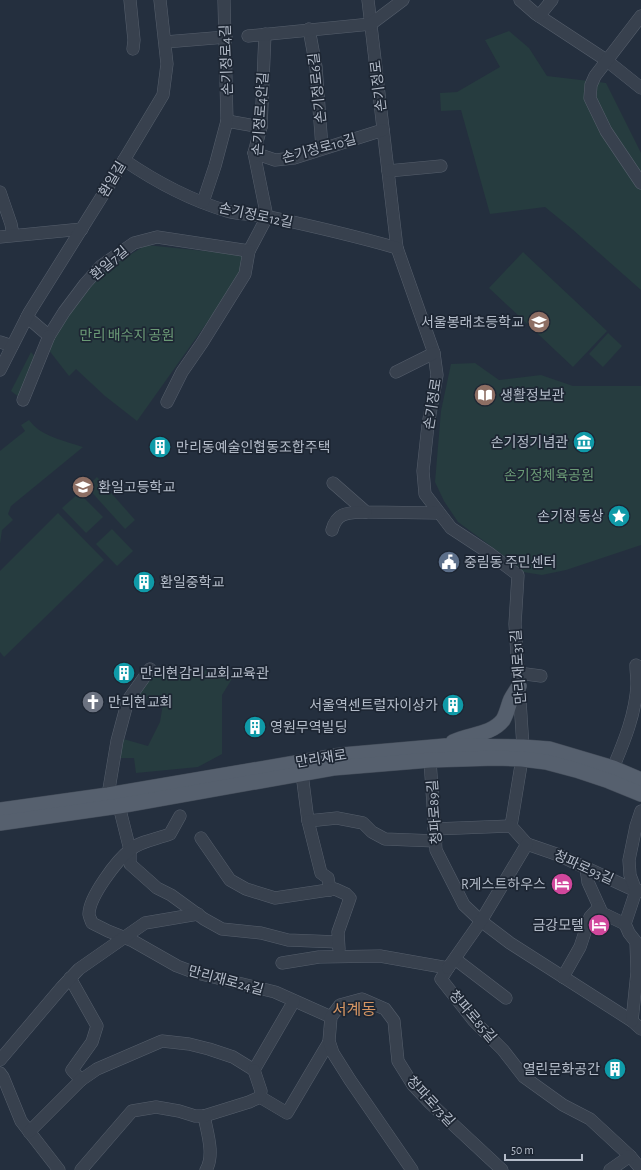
<svg xmlns="http://www.w3.org/2000/svg" width="641" height="1170" viewBox="0 0 641 1170" font-family="'Alegreya Sans','Noto Sans KR',sans-serif">
  <style>
    .green { fill: #263c3f }
    .lines { fill: none; stroke-linecap: round; stroke-linejoin: round }
    .minor-casing { stroke: #565f6c; stroke-width: 13 }
    .major-casing { stroke: #414a57; stroke-width: 16 }
    .minor { stroke: #38414e; stroke-width: 12 }
    .major { stroke: #56606e; stroke-width: 15 }
    .labels { text-anchor: middle; stroke-width: 3.5; stroke-linejoin: round; paint-order: stroke }
    .street-label { font-size: 14px; fill: #b4bcc9; stroke: #1d2633 }
    .poi-label { font-size: 14px; fill: #b4bcc9; stroke: #1d2633; text-anchor: start }
    .park-label { font-size: 14px; fill: #6b9a76; stroke: #1d2633 }
    .quarter-label { font-size: 16px; fill: #d59563; stroke: #1d2633 }
  </style>
  <rect width="100%" height="100%" fill="#242f3e"/>
  <g class="green">
    <polygon points="509,31 529,48 547,76 606,83 641,153 641,290 572,229 545,207 490,214 461,110 441,111 440,93 457,92 500,67 485,40"/>
    <polygon points="146,245 244,255 243,272 137,421 105,396 76,369 69,376 48,349 59,329 102,272"/>
    <polygon points="523,252 607,331 573,367 489,288"/>
    <polygon points="608,333 622,346 603,367 589,354"/>
    <polygon points="31,352 35,357 19,397 11,391"/>
    <polygon points="475,363 499,380 541,375 573,386 641,386 641,545 566,570 542,575 523,572 511,561 458,522 444,501 435,482 441,411 451,364"/>
    <path d="M29 420C40 436 65 441 83 447L11 506 8 514 13 520 2 530 0 544V451L25 431 21 425Z"/>
    <polygon points="97,477 135,520 125,529 87,487"/>
    <polygon points="79,493 103,517 86,533 62,508"/>
    <polygon points="58,513 104,560 4,657 0,652 0,571"/>
    <polygon points="112,529 133,551 117,566 96,544"/>
    <polygon points="215,670 233,677 222,695 222,754 198,767 136,773 134,758 118,758 120,738 148,746 160,722 163,704 136,696 153,675 186,671"/>
  </g>
  <g class="lines">
    <g class="minor-casing">
      <g id="minor">
        <polyline points="130,0 134,40 133,49"/>
        <polyline points="368,0 397,248 434,353 437,375 428,425 423,471 425,494 451,528 489,553 518,575 515,624 523,747 522,759 511,826"/>
        <polyline points="520,0 536,14 606,60 641,88"/>
        <polyline points="539,16 552,0"/>
        <polyline points="641,16 595,76 591,85 590,98 606,131 641,183"/>
        <polyline points="309,29 316,67 322,148"/>
        <polyline points="265,34 261,127 254,153 267,217"/>
        <polyline points="248,36 371,24 403,0"/>
        <polyline points="165,42 226,37"/>
        <polyline points="227,121 261,127"/>
        <polyline points="254,153 275,160 294,158 383,130"/>
        <path d="M124 160C156 182 190 200 227 211 241 215 256 214 270 217 312 226 355 236 397 248"/>
        <polyline points="388,171 441,166"/>
        <polyline points="0,192 11,224 13,235"/>
        <polyline points="203,202 215,166 227,121 224,0"/>
        <polyline points="0,237 82,229"/>
        <polyline points="27,317 49,336 64,312 85,284 101,266 134,243 157,237 249,251 267,217"/>
        <polyline points="0,342 12,346"/>
        <polyline points="0,370 29,313 109,185 163,95 167,64 160,0"/>
        <polyline points="396,372 434,353"/>
        <polyline points="23,400 49,336"/>
        <polyline points="167,402 182,372 202,343 245,274 249,251"/>
        <polyline points="333,483 366,512 439,513"/>
        <path d="M332 530C337 511 349 513 366 512"/>
        <polyline points="518,673 541,676"/>
        <polyline points="430,760 436,850 464,905 481,921 510,943 632,1021 641,1029"/>
        <path d="M613 768C624 742 636 713 637 684 637 678 636 672 636 665L641 668"/>
        <polyline points="302,774 308,821 337,818 363,823 372,832 385,839 436,841"/>
        <polyline points="108,795 117,741 128,700 150,669"/>
        <polyline points="119,806 130,850 130,864 157,888 171,895 204,919 222,929 261,933 288,940 338,942"/>
        <path d="M180 816 170 834C157 839 140 841 130 850 117 860 89 897 89 914 89 916 91 920 92 923L108 931 133 941 177 966 193 972 275 992 331 1017"/>
        <polyline points="308,821 321,873 328,878 330,890"/>
        <polyline points="434,829 511,826 527,844 556,854 636,891 641,891"/>
        <polyline points="201,838 230,880 246,889 275,898 335,889 346,894 350,898 338,932 339,949"/>
        <polyline points="586,868 588,882 602,913 625,924"/>
        <polyline points="455,959 506,998"/>
        <polyline points="282,963 319,957 380,956 448,968 441,979 474,1021 503,1050 524,1077 563,1105 590,1119 630,1156 641,1169"/>
        <polyline points="448,968 481,921 527,844"/>
        <polyline points="563,977 580,947 590,917 599,907"/>
        <polyline points="70,978 97,1026 92,1042 72,1070 81,1080"/>
        <polyline points="632,1021 637,972 636,942 629,933 625,924 636,891 630,875 629,860 636,826 641,811"/>
        <polyline points="0,1060 62,987 79,969 145,923 198,914"/>
        <polyline points="0,1073 3,1077 21,1121 59,1170"/>
        <polyline points="260,1097 287,1113 329,1042"/>
        <path d="M204 1116C207 1132 215 1155 206 1170"/>
        <polyline points="29,1132 81,1080 97,1069 162,1041 189,1044 209,1049 233,1057 254,1070 294,1001"/>
        <polyline points="81,1170 132,1111 156,1107 179,1111 195,1116 204,1116 249,1102 260,1097 261,1091 254,1070"/>
        <polyline points="412,1170 350,1080 333,1053 329,1041 331,1017 340,1005 362,999 385,1009 394,1021 398,1061 413,1085 430,1103 502,1170"/>
        <polyline points="610,1170 630,1156"/>
      </g>
    </g>
    <g class="major-casing">
      <g id="major">
        <path d="M453 742C469 734 491 735 503 720 507 713 508 706 511 699 513 695 516 691 519 686"/>
        <polyline points="0,810 108,795 342,755 445,746 523,747 549,749 613,768 641,780"/>
        <polyline points="0,823 119,806 333,768 430,760 496,758 522,759 546,762 576,770 609,781 641,794"/>
      </g>
    </g>
    <use href="#minor" class="minor"/>
    <use href="#major" class="major"/>
  </g>
  <defs>
    <g id="school-disc" transform="scale(1.15)"><circle r="9.5" fill="#8d6e63" stroke="#1d2633"/><path d="M0-5L7-2L0 1L-7-2ZM-4 1L0 2.5L4 1V4Q0 6-4 4Z" fill="#fff"/></g>
    <g id="library-disc" transform="scale(1.15)"><circle r="9.5" fill="#8d6e63" stroke="#1d2633"/><path d="M-6-4Q-3-5.5-.7-3.5V5Q-3 3-6 4ZM6-4Q3-5.5 .7-3.5V5Q3 3 6 4Z" fill="#fff"/></g>
    <g id="museum-disc" transform="scale(1.15)"><circle r="9.5" fill="#0f9aa8" stroke="#1d2633"/><path d="M0-6L6-3V-2H-6V-3ZM-5-1h2V3h-2ZM-1-1h2V3h-2ZM3-1h2V3H3ZM-6 4H6V6H-6Z" fill="#fff"/></g>
    <g id="building-disc" transform="scale(1.15)"><circle r="9.5" fill="#0f9aa8" stroke="#1d2633"/><path d="M-4-6H4V6H1V3H-1V6H-4ZM-2.5-4.3h1.7v1.8h-1.7ZM.8-4.3h1.7v1.8H.8ZM-2.5-1h1.7V.8h-1.7ZM.8-1h1.7V.8H.8Z" fill="#fff"/></g>
    <g id="sight-disc" transform="scale(1.15)"><circle r="9.5" fill="#0f9aa8" stroke="#1d2633"/><path d="M0-6L1.8-2.2L6-1.7L2.9 1.2L3.7 5.4L0 3.3L-3.7 5.4L-2.9 1.2L-6-1.7L-1.8-2.2Z" fill="#fff"/></g>
    <g id="civic-disc" transform="scale(1.15)"><circle r="9.5" fill="#5c6f8a" stroke="#1d2633"/><path d="M-.6-6.5H3V-4.5H.6V-3L4-1V1h2V6H-6V1h2V-1L-.6-3ZM-1.2 2.5V6h2.4V2.5Z" fill="#fff"/></g>
    <g id="church-disc" transform="scale(1.15)"><circle r="9.5" fill="#6b7280" stroke="#1d2633"/><path d="M-1.2-6h2.4v3.5h3.3v2.4h-3.3V6h-2.4V-.1h-3.3v-2.4h3.3Z" fill="#fff"/></g>
    <g id="hotel-disc" transform="scale(1.15)"><circle r="9.5" fill="#d1479c" stroke="#1d2633"/><path d="M-6-4.5h1.5V1H6V5H4.5V3h-9V5H-6ZM-4 0a1.8 1.8 0 1 1 3.6 0ZM.5 0V-2.5h3Q6-2.5 6 0Z" fill="#fff"/></g>
  </defs>
  <g fill-rule="evenodd">
    <use href="#school-disc" x="539" y="322"/>
    <use href="#library-disc" x="485" y="395"/>
    <use href="#museum-disc" x="584" y="442"/>
    <use href="#building-disc" x="160" y="447"/>
    <use href="#school-disc" x="83" y="487"/>
    <use href="#sight-disc" x="619" y="516"/>
    <use href="#civic-disc" x="449" y="562"/>
    <use href="#building-disc" x="144" y="582"/>
    <use href="#building-disc" x="124" y="673"/>
    <use href="#church-disc" x="93" y="702"/>
    <use href="#building-disc" x="453" y="705"/>
    <use href="#building-disc" x="255" y="727"/>
    <use href="#hotel-disc" x="562" y="884"/>
    <use href="#hotel-disc" x="599" y="925"/>
    <use href="#building-disc" x="615" y="1069"/>
  </g>
  <g class="labels">
    <g class="street-label">
      <text transform="translate(226 60) rotate(-92)" y="5">손기정로4길</text>
      <text transform="translate(378 86) rotate(-97)" y="5">손기정로</text>
      <text transform="translate(317 88) rotate(-96)" y="5">손기정로6길</text>
      <text transform="translate(260 114) rotate(-86)" y="5">손기정로4안길</text>
      <text transform="translate(319 148) rotate(-15)" y="5">손기정로10길</text>
      <text transform="translate(112 179) rotate(-59)" y="5">환일길</text>
      <text transform="translate(256 215) rotate(12)" y="5">손기정로12길</text>
      <text transform="translate(109 263) rotate(-40)" y="5">환일7길</text>
      <text transform="translate(432 404) rotate(-81)" y="5">손기정로</text>
      <text transform="translate(518 667) rotate(-94)" y="5">만리재로31길</text>
      <text transform="translate(321 758) rotate(-9)" y="5">만리재로</text>
      <text transform="translate(434 812) rotate(-94)" y="5">청파로89길</text>
      <text transform="translate(584 867) rotate(24)" y="5">청파로93길</text>
      <text transform="translate(226 980) rotate(15)" y="5">만리재로24길</text>
      <text transform="translate(473 1016) rotate(49)" y="5">청파로85길</text>
      <text transform="translate(431 1101) rotate(47)" y="5">청파로73길</text>
    </g>
    <g class="poi-label">
      <text x="524" y="327" text-anchor="end">서울봉래초등학교</text>
      <text x="500" y="400">생활정보관</text>
      <text x="568" y="447" text-anchor="end">손기정기념관</text>
      <text x="176" y="452">만리동예술인협동조합주택</text>
      <text x="98" y="492">환일고등학교</text>
      <text x="604" y="521" text-anchor="end">손기정 동상</text>
      <text x="464" y="567">중림동 주민센터</text>
      <text x="160" y="587">환일중학교</text>
      <text x="140" y="678">만리현감리교회교육관</text>
      <text x="108" y="707">만리현교회</text>
      <text x="438" y="710" text-anchor="end">서울역센트럴자이상가</text>
      <text x="270" y="732">영원무역빌딩</text>
      <text x="546" y="889" text-anchor="end">R게스트하우스</text>
      <text x="584" y="930" text-anchor="end">금강모텔</text>
      <text x="600" y="1074" text-anchor="end">열린문화공간</text>
    </g>
    <g class="park-label">
      <text x="127" y="340">만리 배수지 공원</text>
      <text x="549" y="480">손기정체육공원</text>
    </g>
    <g class="quarter-label">
      <text x="354" y="1015">서계동</text>
    </g>
  </g>
  <path d="M505 1154v6h77v-6" fill="none" stroke="#b4bcc9" stroke-width="2"/>
  <text x="511" y="1154" font-size="12" fill="#b4bcc9" stroke="#1d2633" stroke-width="3" paint-order="stroke">50 m</text>
</svg>
